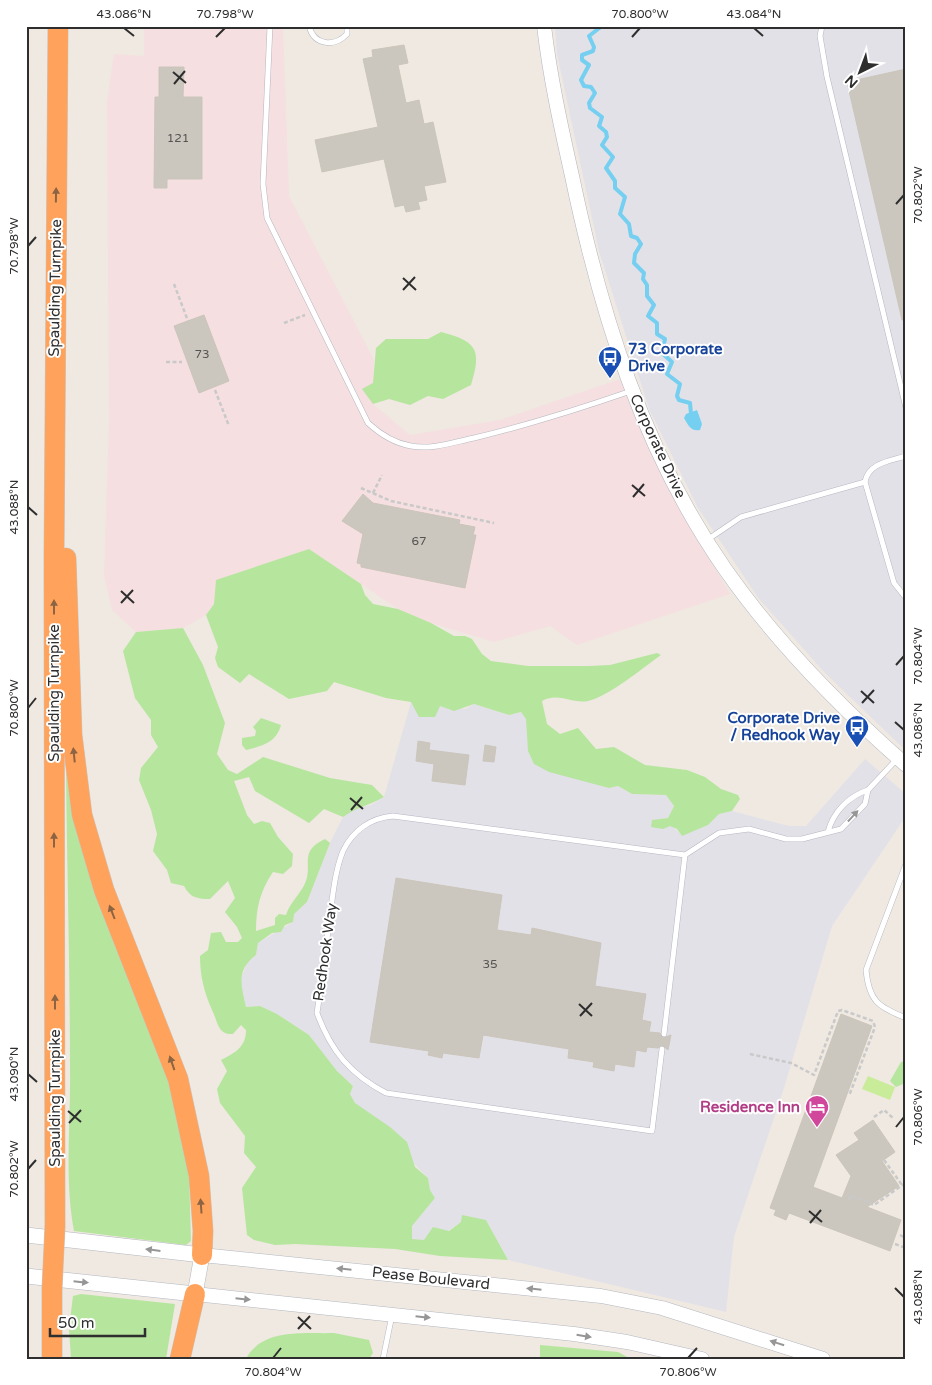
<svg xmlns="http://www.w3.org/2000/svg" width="932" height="1385" viewBox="0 0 932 1385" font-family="'Varela Round',sans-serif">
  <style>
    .industrial { fill: #e3e1e8 }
    .medical { fill: #f5dfe0 }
    .green { fill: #b6e59e }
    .pitch { fill: #c9ec9a }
    .water { fill: #75cff0 }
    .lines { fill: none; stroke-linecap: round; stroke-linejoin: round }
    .stream { stroke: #75cff0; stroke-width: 4 }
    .building { fill: #cbc7bf; stroke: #cbc5ba }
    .service-casing { stroke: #b4b7c1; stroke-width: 6 }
    .tertiary-casing { stroke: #b4b7c1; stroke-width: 15 }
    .secondary-casing { stroke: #b4b7c1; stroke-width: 16 }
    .motorway-casing { stroke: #c9c9c9; stroke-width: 21 }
    .path { stroke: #c9c9c9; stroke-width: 2.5; stroke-dasharray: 4 2.5; stroke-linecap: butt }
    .service { stroke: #fff; stroke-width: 5 }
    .tertiary { stroke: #fff; stroke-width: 14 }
    .secondary { stroke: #fff; stroke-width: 15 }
    .motorway { stroke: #ffa35c; stroke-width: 20 }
    .motorway-bridge-casing { stroke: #c9c9c9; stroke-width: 21; stroke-linecap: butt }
    .motorway-bridge { stroke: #ffa35c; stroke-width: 20 }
    .oneway { fill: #8c6343 }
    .oneway2 { fill: #969696 }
    .ticks { fill: none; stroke: #2e2e2e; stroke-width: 2 }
    .labels { text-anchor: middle; stroke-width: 4; stroke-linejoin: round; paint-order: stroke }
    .number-label { font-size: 12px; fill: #555452 }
    .street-label { font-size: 15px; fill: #2e2e2e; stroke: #fff }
    .transit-label { font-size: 15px; font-weight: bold; fill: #164399; stroke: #fff; text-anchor: start }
    .hotel-label { font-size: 15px; font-weight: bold; fill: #b23c85; stroke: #fff; text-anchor: end }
    .neatline { fill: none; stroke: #2e2e2e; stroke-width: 2 }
    .ticks-label { font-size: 12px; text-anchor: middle; fill: #2e2e2e }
  </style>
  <rect width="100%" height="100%" fill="#efe9e1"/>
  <g class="industrial">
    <polygon points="555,26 906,26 906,751 824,672 759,599 698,508 649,409 599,251 557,54"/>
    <polygon points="411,702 465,709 474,704 509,715 521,712 526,718 528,728 527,739 581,779 609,788 618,786 632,794 666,795 674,806 668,818 663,818 682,835 708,825 719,814 732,811 789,826 806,826 865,759 906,794 906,816 832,926 784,1088 734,1237 726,1312 508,1260 486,1220 461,1222 448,1231 424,1241 412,1239 412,1226 435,1198 430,1190 428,1178 355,1103 350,1094 353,1086 337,1071 309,1035 277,1014 260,1006 246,1007 240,981 248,961 256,955 258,943 293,922 293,914 307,902 330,843 343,817 353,809 371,805 384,797"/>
  </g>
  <polygon class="medical" points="144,26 283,26 289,196 374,360 373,404 410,435 500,420 620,379 667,486 730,594 577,645 550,626 494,642 431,623 398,609 309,549 216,580 214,604 206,615 183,628 136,632 112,610 104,575 109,422 107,101 114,54 144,56"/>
  <g class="green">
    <path d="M441 332C477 341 482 350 471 385L443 399 428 396 410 405 389 399 373 404 362 389 373 383 376 348 386 339H428Z"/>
    <path d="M309 549 361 584 365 595 373 604 398 609 431 623 454 636H465L472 639 482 654 491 661 528 666H589L610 665 657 653 661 655C641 669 611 695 588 701 571 704 559 692 542 701L547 724 560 734 578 728 596 749 614 747 645 765 687 770 705 777 721 789 738 795 740 799 732 811 719 814 708 825 682 836 677 829 670 826 663 829 651 827 652 820 668 818 674 806 666 795 632 794 618 786 609 788 549 772 534 764 528 751 526 719 521 712 509 715 474 704 454 711 440 706 435 717H419L411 702 386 698 334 682 327 691 289 699 249 674 240 683 218 667 215 658 218 647 206 615 214 604 216 580Z"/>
    <path d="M183 628 203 665 225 723 217 754 228 770 237 774 263 757 330 778 372 785 384 797C370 805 355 808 343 817L324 809 309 823 255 791 249 777 234 781 247 815 254 824 262 821 270 823 278 837 293 854 292 866 283 874 273 872C260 891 256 908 256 931L275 925V918L279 914 286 915C290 902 301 894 306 881 312 864 299 851 325 839L330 843 307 902 294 914 293 922 285 925 281 932 272 933 258 943 256 955C236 970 241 985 246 1007L260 1006 277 1014 309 1035 337 1071 353 1086 350 1094 355 1103 390 1127 407 1142 415 1167 428 1178 430 1190 435 1198 412 1226V1239L424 1240 433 1227 449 1231 461 1222 462 1215 486 1220 508 1260 440 1256 395 1249 295 1244 275 1245 254 1240 247 1235 242 1188 256 1167 244 1153 245 1136 220 1103 217 1089 227 1071 221 1060C235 1053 246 1047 246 1030L241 1025 233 1034C217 1035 218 1021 212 1010 204 992 200 976 200 956L208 950 211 933 221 932 226 942H238L242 938 237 927 225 912 235 898 228 881 210 899C198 899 190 898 184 886L171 883 167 870 153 851 157 834 151 810 139 780 141 768 158 747 151 735V720L135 698 123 651 136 632Z"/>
    <path d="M261 718 281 725C276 743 262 746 246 750L242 745V738L255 736 256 731 253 727Z"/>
    <path d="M71 768 169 1076 189 1173 191 1241 186 1245 74 1231C64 1178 71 1122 70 1068 70 969 67 869 66 769Z"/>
    <polygon points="906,1061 906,1093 903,1084 896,1087 890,1081 901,1062"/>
    <polygon points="81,1294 175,1304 166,1359 71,1359 69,1328 73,1296"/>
    <path d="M334 1333 369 1340 373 1353 369 1359H246C262 1328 304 1334 334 1333Z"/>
    <polygon points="540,1345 618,1352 631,1359 540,1359"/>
  </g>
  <polygon class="pitch" points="868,1076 895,1087 890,1100 862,1089"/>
  <path class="water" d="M697 410 702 424 700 430C691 432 688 425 684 418L686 414Z"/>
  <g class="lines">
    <polyline class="stream" points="602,26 589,36 594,47 593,51 582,55 582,60 589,65 581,80 584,86 591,87 595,93 589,103 590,108 602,117 599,126 606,132 607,137 602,145 613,157 606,168 615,181 615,188 625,197 620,214 629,224 631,236 637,238 641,244 635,254 634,263 644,273 643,279 647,285 647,296 654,305 648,316 657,323 657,334 665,339 662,353 672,362 667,374 680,384 677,396 679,400 690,403 691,414"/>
  </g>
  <g class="building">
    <polygon points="404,45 408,63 398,65 406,103 419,100 424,124 433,122 446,182 424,186 427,200 418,202 420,209 406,212 404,205 395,207 384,159 322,172 315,140 378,127 363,59 373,57 372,50"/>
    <polygon points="159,67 184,67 183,97 202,97 202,179 167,179 167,188 154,188 155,97 159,97"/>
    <polygon points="906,69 906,320 902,320 847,82"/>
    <polygon points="204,315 229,381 199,393 174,326"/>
    <polygon points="363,494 373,503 460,520 459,524 475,527 473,535 476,535 465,588 361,567 361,564 357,563 363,534 342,521"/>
    <polygon points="418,741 430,743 429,750 469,755 465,785 432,781 434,764 416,761"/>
    <polygon points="485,745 496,747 494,762 483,761"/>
    <polygon points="396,878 502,895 497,930 531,935 532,928 601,943 595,986 646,994 642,1020 651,1022 649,1032 660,1033 663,1038 671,1035 668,1050 662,1045 658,1048 647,1047 646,1052 636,1050 634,1067 615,1064 614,1071 593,1067 594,1062 568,1058 569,1049 483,1035 479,1058 443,1053 442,1058 428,1055 429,1051 370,1042"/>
    <polygon points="841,1014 872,1026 813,1187 842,1198 851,1176 836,1155 859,1140 854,1133 873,1120 895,1152 882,1161 899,1186 867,1207 901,1220 890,1251 789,1213 786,1220 774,1215 776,1210 770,1208"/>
  </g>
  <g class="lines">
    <g class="service-casing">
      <g id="service">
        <path d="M270 26 263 184 267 218 368 423C380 434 393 443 411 446 432 450 454 442 474 438 528 425 579 409 631 391"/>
        <path d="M309 26C314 46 335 47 347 34V26"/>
        <polyline points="822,26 820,36 827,77 906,408"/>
        <path d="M906 456C890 461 868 463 865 482L894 583 906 598"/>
        <polyline points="707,540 741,517 865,482"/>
        <path d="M828 832C833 812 849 796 868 790"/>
        <path d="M906 864 866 970C869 1001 878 1007 906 1018"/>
        <polyline points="664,1034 685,855"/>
        <path d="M662 1049 652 1131 386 1093C350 1074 331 1051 317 1013 322 980 326 947 330 915 333 894 335 871 343 851 353 830 371 818 393 816L685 855 719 833 749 829 786 839H802L841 829 865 804 868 790 898 758"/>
        <polyline points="383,1359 392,1315"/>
      </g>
    </g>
    <g class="tertiary-casing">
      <g id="tertiary">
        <path d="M544 26C550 77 561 127 572 176 601 315 643 451 725 569 776 642 839 706 906 765"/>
        <polyline points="202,1255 601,1296 662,1308 823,1359"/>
        <polyline points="195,1294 574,1334 627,1342 702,1359"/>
      </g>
    </g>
    <g class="secondary-casing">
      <polyline id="secondary" points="26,1235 202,1255 195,1294 26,1276"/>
    </g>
    <g class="motorway-casing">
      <g id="motorway">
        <polyline points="66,558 72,735 82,815 104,890 178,1079 199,1176 203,1231 202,1255"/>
        <polyline points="55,1226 54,557 58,26"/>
        <polyline points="52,1289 52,1359"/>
        <polyline points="180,1359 195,1294"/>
      </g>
    </g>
    <g class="path">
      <polyline points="174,284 188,321"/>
      <polyline points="284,323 305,315"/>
      <polyline points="166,362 182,362"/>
      <polyline points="215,390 229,426"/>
      <polyline points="361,488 391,501 494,523"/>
      <polyline points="373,493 382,475"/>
      <polyline points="750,1054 791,1063 814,1075 838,1011 842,1010 873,1021 875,1027 849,1096"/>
      <polyline points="874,1117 884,1110 893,1118"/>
      <polyline points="884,1160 902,1185"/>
      <polyline points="849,1200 850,1195 874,1205 904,1184 906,1185"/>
      <polyline points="900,1235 906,1238"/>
      <polyline points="895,1244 906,1248"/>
    </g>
    <use href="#service" class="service"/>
    <use href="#tertiary" class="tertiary"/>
    <use href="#secondary" class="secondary"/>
    <use href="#motorway" class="motorway"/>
    <g class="motorway-bridge-casing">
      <polyline id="motorway-bridge" points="52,1289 55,1226"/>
    </g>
    <use href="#motorway-bridge" class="motorway-bridge"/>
  </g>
  <defs><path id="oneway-solid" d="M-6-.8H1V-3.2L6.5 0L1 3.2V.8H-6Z" transform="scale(1.25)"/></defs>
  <g class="oneway">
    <use href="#oneway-solid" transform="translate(56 195) rotate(-89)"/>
    <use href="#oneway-solid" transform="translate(54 607) rotate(-90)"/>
    <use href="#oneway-solid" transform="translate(74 755) rotate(-96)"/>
    <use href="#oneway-solid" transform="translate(54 840) rotate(-90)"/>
    <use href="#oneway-solid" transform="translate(112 912) rotate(-111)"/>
    <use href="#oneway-solid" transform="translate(55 1002) rotate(-90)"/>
    <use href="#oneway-solid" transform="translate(172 1063) rotate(-109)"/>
    <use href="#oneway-solid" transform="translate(201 1206) rotate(-94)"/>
  </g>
  <g class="oneway2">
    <use href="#oneway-solid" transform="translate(853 816) rotate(-47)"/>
    <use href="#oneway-solid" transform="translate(153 1250) rotate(-173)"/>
    <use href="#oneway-solid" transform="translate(344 1269) rotate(-174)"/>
    <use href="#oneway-solid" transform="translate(81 1282) rotate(6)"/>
    <use href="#oneway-solid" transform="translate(534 1289) rotate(-174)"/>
    <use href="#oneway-solid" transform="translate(243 1299) rotate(6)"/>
    <use href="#oneway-solid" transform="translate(423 1317) rotate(6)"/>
    <use href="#oneway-solid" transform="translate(584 1336) rotate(9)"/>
    <use href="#oneway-solid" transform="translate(777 1343) rotate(-162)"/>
  </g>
  <path class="ticks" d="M124 28 134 36M754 28 763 36M216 37 225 28M632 37 640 28M173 72 186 83M174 84 185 71M896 204 904 195M28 246 36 237M403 278 416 290M403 290 415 277M632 485 645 496M633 497 644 484M28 507 37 515M121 591 134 603M121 603 133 590M896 665 904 656M861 691 874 703M862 703 874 690M28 708 36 698M895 722 904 730M350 798 363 809M351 810 362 797M579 1004 592 1016M580 1016 592 1003M28 1074 37 1082M68 1111 81 1122M69 1123 81 1110M896 1127 904 1117M28 1169 36 1160M809 1211 822 1222M810 1223 821 1210M895 1288 904 1297M298 1317 311 1329M298 1329 310 1316M273 1358 281 1348M688 1358 697 1348"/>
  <defs>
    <g id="bus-pin" transform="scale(1.25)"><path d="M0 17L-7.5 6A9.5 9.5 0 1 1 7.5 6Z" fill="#1a4fb4" stroke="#fff"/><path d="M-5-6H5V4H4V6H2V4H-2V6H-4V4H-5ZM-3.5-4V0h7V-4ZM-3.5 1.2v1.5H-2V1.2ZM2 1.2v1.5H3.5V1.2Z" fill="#fff"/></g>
    <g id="hotel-pin" transform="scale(1.25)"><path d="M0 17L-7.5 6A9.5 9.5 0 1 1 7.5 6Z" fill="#d1479c" stroke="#fff"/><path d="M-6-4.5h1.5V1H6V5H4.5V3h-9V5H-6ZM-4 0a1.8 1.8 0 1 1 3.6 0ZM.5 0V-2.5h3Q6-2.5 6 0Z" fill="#fff"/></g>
  </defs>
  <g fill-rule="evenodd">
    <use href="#bus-pin" x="610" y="358"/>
    <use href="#bus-pin" x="857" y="727"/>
    <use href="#hotel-pin" x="817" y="1107"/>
  </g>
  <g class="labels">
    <g class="number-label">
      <text x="178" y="142">121</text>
      <text x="202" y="358">73</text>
      <text x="419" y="545">67</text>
      <text x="490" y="968">35</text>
    </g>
    <g class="street-label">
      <text transform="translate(55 288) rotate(-89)" y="5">Spaulding Turnpike</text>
      <text transform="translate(658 446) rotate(65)" y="5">Corporate Drive</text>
      <text transform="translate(54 693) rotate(-90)" y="5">Spaulding Turnpike</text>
      <text transform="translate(325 952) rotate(-82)" y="5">Redhook Way</text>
      <text transform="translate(55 1098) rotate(-90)" y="5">Spaulding Turnpike</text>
      <text transform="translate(431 1278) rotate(6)" y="5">Pease Boulevard</text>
    </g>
    <g class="transit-label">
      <text x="628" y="354">73 Corporate<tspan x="628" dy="17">Drive</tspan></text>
      <text x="840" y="723" text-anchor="end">Corporate Drive<tspan x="840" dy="17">/ Redhook Way</tspan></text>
    </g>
    <g class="hotel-label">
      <text x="800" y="1112">Residence Inn</text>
    </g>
  </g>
  <rect width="932" height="1385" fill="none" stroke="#ffffff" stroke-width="55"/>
  <g transform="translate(860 72) rotate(222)" stroke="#ffffff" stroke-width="4" paint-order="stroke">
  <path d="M0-4L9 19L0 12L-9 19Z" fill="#2e2e2e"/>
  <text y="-8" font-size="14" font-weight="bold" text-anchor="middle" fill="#2e2e2e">N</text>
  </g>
  <path d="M50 1328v8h95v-8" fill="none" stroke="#2e2e2e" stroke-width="2.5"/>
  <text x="58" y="1328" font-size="15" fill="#2e2e2e" stroke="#ffffff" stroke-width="4" paint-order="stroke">50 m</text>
  <rect x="28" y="28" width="876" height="1330" class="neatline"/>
  <g class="ticks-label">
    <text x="124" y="18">43.086°N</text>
    <text x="225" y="18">70.798°W</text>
    <text x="640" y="18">70.800°W</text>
    <text x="754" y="18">43.084°N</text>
    <text transform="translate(918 195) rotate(-90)" y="4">70.802°W</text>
    <text transform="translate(14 246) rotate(-90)" y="4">70.798°W</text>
    <text transform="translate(14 507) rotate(-90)" y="4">43.088°N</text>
    <text transform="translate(918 656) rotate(-90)" y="4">70.804°W</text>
    <text transform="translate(14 708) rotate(-90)" y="4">70.800°W</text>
    <text transform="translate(918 730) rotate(-90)" y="4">43.086°N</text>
    <text transform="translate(14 1074) rotate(-90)" y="4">43.090°N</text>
    <text transform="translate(918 1117) rotate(-90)" y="4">70.806°W</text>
    <text transform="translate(14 1169) rotate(-90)" y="4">70.802°W</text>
    <text transform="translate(918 1297) rotate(-90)" y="4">43.088°N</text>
    <text x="273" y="1376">70.804°W</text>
    <text x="688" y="1376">70.806°W</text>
  </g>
</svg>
